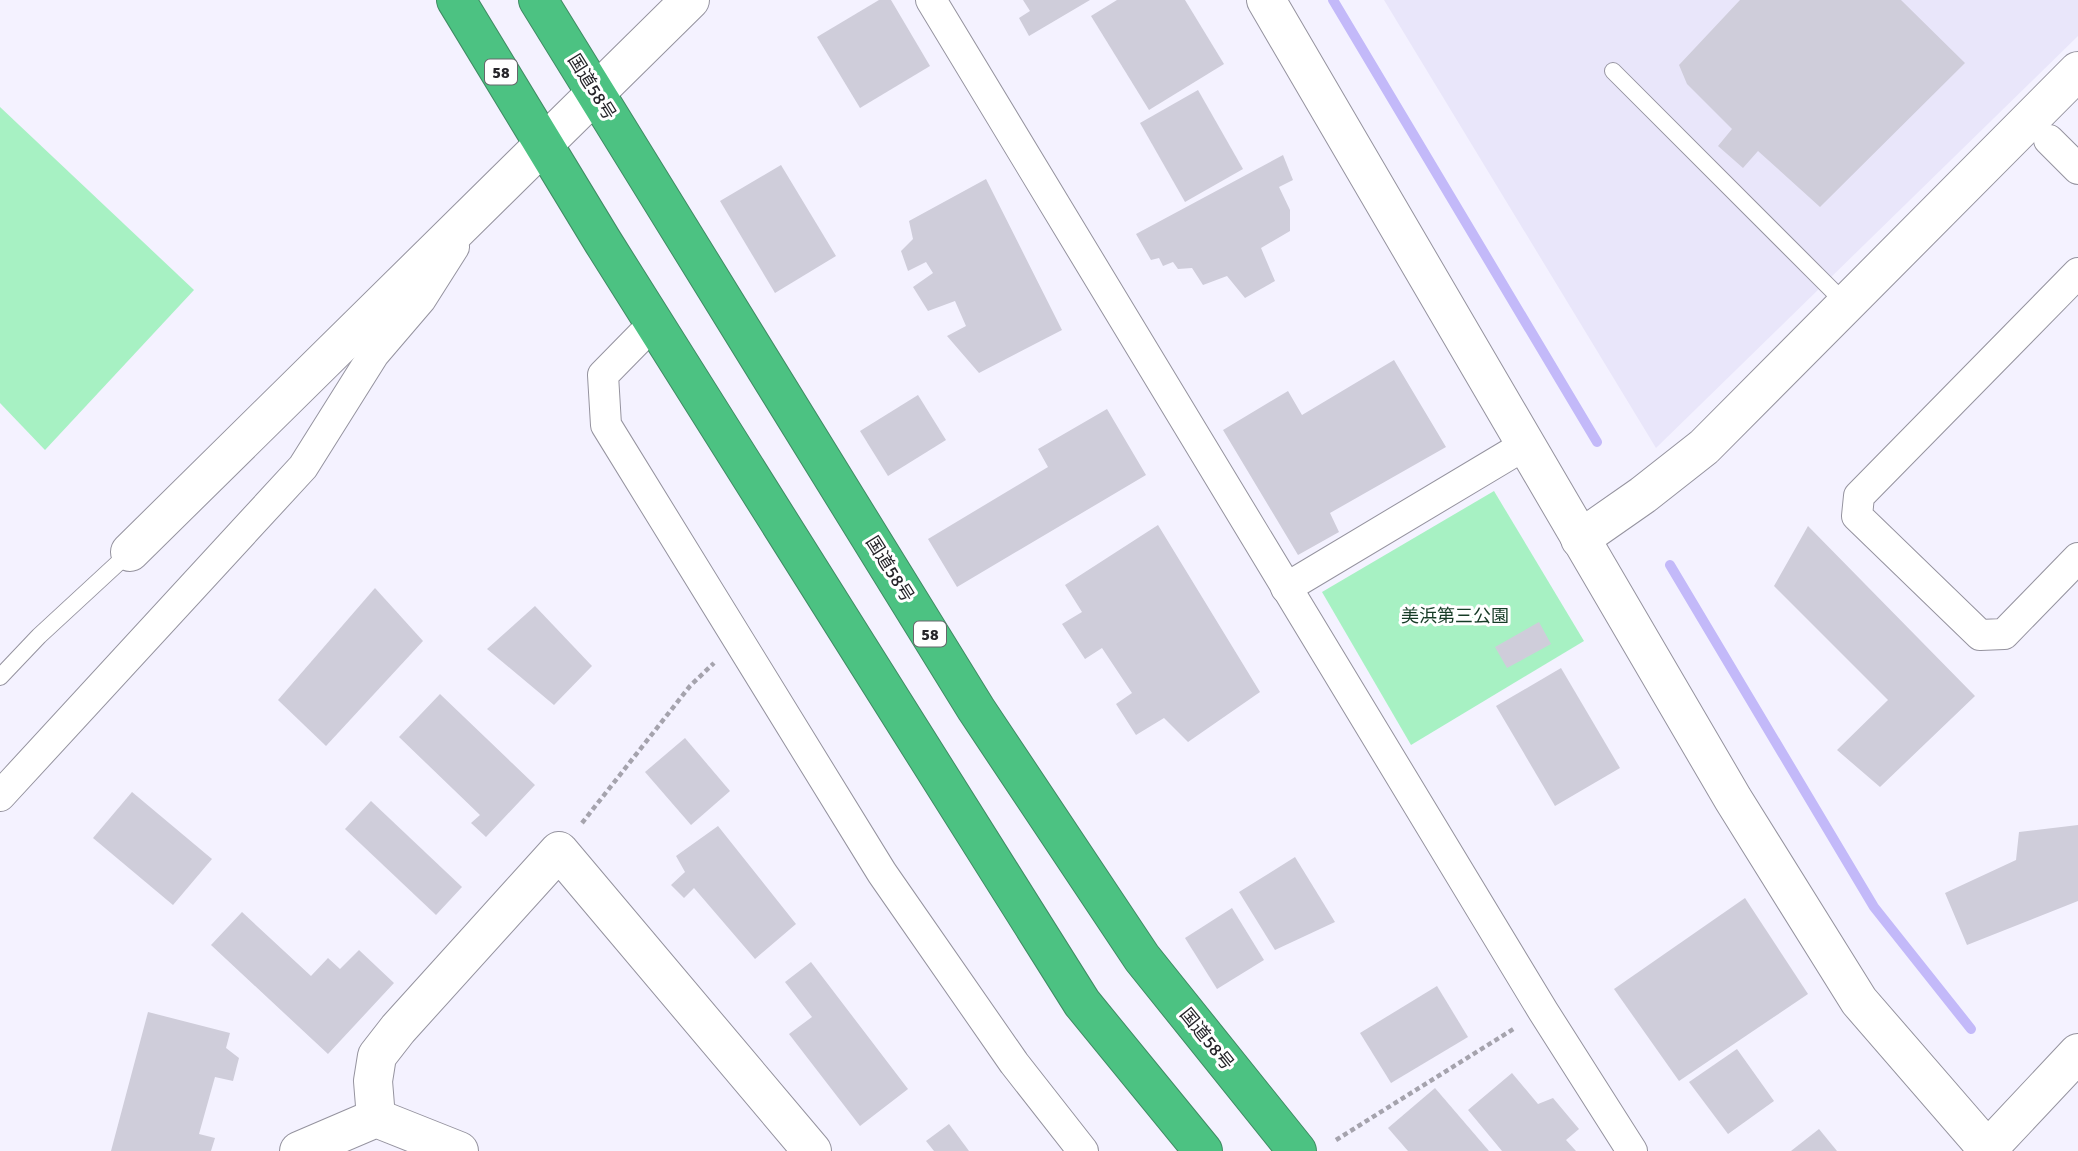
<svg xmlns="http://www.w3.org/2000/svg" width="2078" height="1151" viewBox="0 0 2078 1151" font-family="Signika,'Noto Sans JP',sans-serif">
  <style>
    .built { fill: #e9e6fa }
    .green { fill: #a7f1c3 }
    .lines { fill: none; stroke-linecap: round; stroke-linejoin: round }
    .stream { stroke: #c3b9f9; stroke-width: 10 }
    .building { fill: #cfcdda }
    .lane-casing { stroke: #95939f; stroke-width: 18 }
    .street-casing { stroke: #95939f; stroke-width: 32 }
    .secondary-casing { stroke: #95939f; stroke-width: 40 }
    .highway-casing { stroke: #3f8b63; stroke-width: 40 }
    .path { stroke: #a5a3ad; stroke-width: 4.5; stroke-dasharray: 5 3.5; stroke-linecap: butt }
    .lane { stroke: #fff; stroke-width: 16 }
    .street { stroke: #fff; stroke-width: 30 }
    .secondary { stroke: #fff; stroke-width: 38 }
    .highway { stroke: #4cc282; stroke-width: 38 }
    .labels { text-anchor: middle; stroke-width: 6; stroke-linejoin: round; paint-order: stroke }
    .shield { fill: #fff; stroke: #67666a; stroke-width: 2 }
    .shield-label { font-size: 16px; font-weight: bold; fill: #26252a }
    .street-label { font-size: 18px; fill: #26252a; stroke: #fff }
    .park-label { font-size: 18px; fill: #163b26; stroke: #fff }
  </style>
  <rect width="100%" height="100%" fill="#f4f2ff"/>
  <polygon class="built" points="1384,0 2078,0 2078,36 1656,448"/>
  <g class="green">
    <polygon points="0,107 194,290 45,450 0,403"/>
    <polygon points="1494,491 1584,641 1411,745 1322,592"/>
  </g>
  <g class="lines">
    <g class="stream">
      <polyline points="1333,0 1597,442"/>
      <polyline points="1670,565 1874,907 1971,1029"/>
    </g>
  </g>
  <g class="building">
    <polygon points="879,0 891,0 930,66 860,108 817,37"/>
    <polygon points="1023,0 1090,0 1029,36 1019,18 1030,11"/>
    <polygon points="1117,0 1185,0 1224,64 1149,110 1091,16"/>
    <polygon points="1740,0 1901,0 1965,63 1820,207 1758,151 1743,168 1718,146 1732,129 1687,84 1679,65"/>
    <polygon points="1198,90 1243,169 1185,202 1140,123"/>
    <polygon points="1283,155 1293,180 1279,187 1290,210 1290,231 1261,248 1275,281 1245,298 1227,276 1203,285 1192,268 1178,269 1173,262 1163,266 1159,258 1151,260 1136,234"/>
    <polygon points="781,165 836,256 775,293 720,201"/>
    <polygon points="986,179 1062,330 979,373 947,336 966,326 955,301 928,311 913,287 933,273 926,262 908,271 901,251 913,239 909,221"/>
    <polygon points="1394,360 1446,447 1330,513 1339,532 1298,555 1223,430 1288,391 1302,415"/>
    <polygon points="918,395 946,440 888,476 860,431"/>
    <polygon points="1107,409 1146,475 957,587 928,539 1048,467 1038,449"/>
    <polygon points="1158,525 1260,692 1188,742 1164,718 1136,735 1116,704 1132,693 1102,648 1085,659 1062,624 1082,612 1065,585"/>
    <polygon points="1808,526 1975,696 1880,787 1837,750 1888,700 1774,586"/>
    <polygon points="375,588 423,641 326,746 278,700"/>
    <polygon points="535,606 592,666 554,705 487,649"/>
    <polygon points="1539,622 1551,644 1507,668 1495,647"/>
    <polygon points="1561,668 1620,768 1555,806 1496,706"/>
    <polygon points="440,694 535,785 486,837 471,823 480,815 399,737"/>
    <polygon points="685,738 730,791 691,825 645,772"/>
    <polygon points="132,792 212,859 173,905 93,838"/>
    <polygon points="371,801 462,887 436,915 345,829"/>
    <polygon points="2078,825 2078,901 1967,945 1945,893 2016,860 2019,832"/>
    <polygon points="718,826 796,924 755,959 694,888 684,898 671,885 685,872 676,856"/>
    <polygon points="1295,857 1335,922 1275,950 1239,892"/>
    <polygon points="1745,898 1808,994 1679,1081 1614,989"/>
    <polygon points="1232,908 1264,960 1217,989 1185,938"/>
    <polygon points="242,912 311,976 328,958 340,969 359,950 394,983 328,1054 211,945"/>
    <polygon points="811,962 908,1089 860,1126 789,1034 812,1017 785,982"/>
    <polygon points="1437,986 1468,1037 1391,1083 1360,1033"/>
    <polygon points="148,1012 230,1033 226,1048 239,1058 233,1081 215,1077 199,1134 215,1138 211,1151 111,1151"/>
    <polygon points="1737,1049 1774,1101 1728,1134 1689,1082"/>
    <polygon points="1512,1073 1538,1104 1553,1098 1579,1129 1566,1140 1576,1151 1502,1151 1468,1110"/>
    <polygon points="1435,1088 1489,1151 1408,1151 1388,1128"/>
    <polygon points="949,1124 969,1151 934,1151 926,1141"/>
    <polygon points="1819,1129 1837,1151 1791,1151"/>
  </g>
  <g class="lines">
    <g class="lane-casing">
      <g id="lane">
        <polyline points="1613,71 1845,303"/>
        <polyline points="0,677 39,636 130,552"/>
      </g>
    </g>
    <g class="street-casing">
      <g id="street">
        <polyline points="931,0 1543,1011 1632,1151"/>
        <polyline points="2049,140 2078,169"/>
        <polyline points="2078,273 1859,496 1857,516 1980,635 2004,634 2078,558"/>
        <polyline points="654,323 603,375 606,425 882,873 1014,1063 1083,1151"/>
        <polyline points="1286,588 1525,445"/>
        <polyline points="0,796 303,467 374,354 421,299 454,247"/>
      </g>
    </g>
    <g class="secondary-casing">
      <g id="secondary">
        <polyline points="1266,0 1733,799 1859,1001 1989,1151"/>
        <polyline points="1580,539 1643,495 1704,447 2078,71"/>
        <polyline points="130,552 690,0"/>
        <polyline points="376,1118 373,1081 377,1056 398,1029 559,851 812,1151"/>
        <polyline points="299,1151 376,1118 459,1151"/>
        <polyline points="1986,1151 2078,1053"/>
      </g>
    </g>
    <g class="highway-casing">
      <g id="highway">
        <polyline points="456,0 603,242 1082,1003 1203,1151"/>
        <polyline points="538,0 976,709 1142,958 1297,1151"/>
      </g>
    </g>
    <g class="path">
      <polyline points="582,823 690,686 714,663"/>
      <polyline points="1336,1140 1515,1028"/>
    </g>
    <use href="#lane" class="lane"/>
    <use href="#street" class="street"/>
    <use href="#secondary" class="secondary"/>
    <use href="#highway" class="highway"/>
  </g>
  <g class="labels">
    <g class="shield">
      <rect x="485" y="59.5" width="32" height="25" rx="5"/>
      <rect x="914" y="621.5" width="32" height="25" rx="5"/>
    </g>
    <g class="shield-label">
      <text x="501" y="78">58</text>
      <text x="930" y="640">58</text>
    </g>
    <g class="street-label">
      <text transform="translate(592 87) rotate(58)" y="6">国道58号</text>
      <text transform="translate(890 569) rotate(58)" y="6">国道58号</text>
      <text transform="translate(1207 1039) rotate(51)" y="6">国道58号</text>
    </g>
    <g class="park-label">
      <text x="1455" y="622">美浜第三公園</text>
    </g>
  </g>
</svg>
